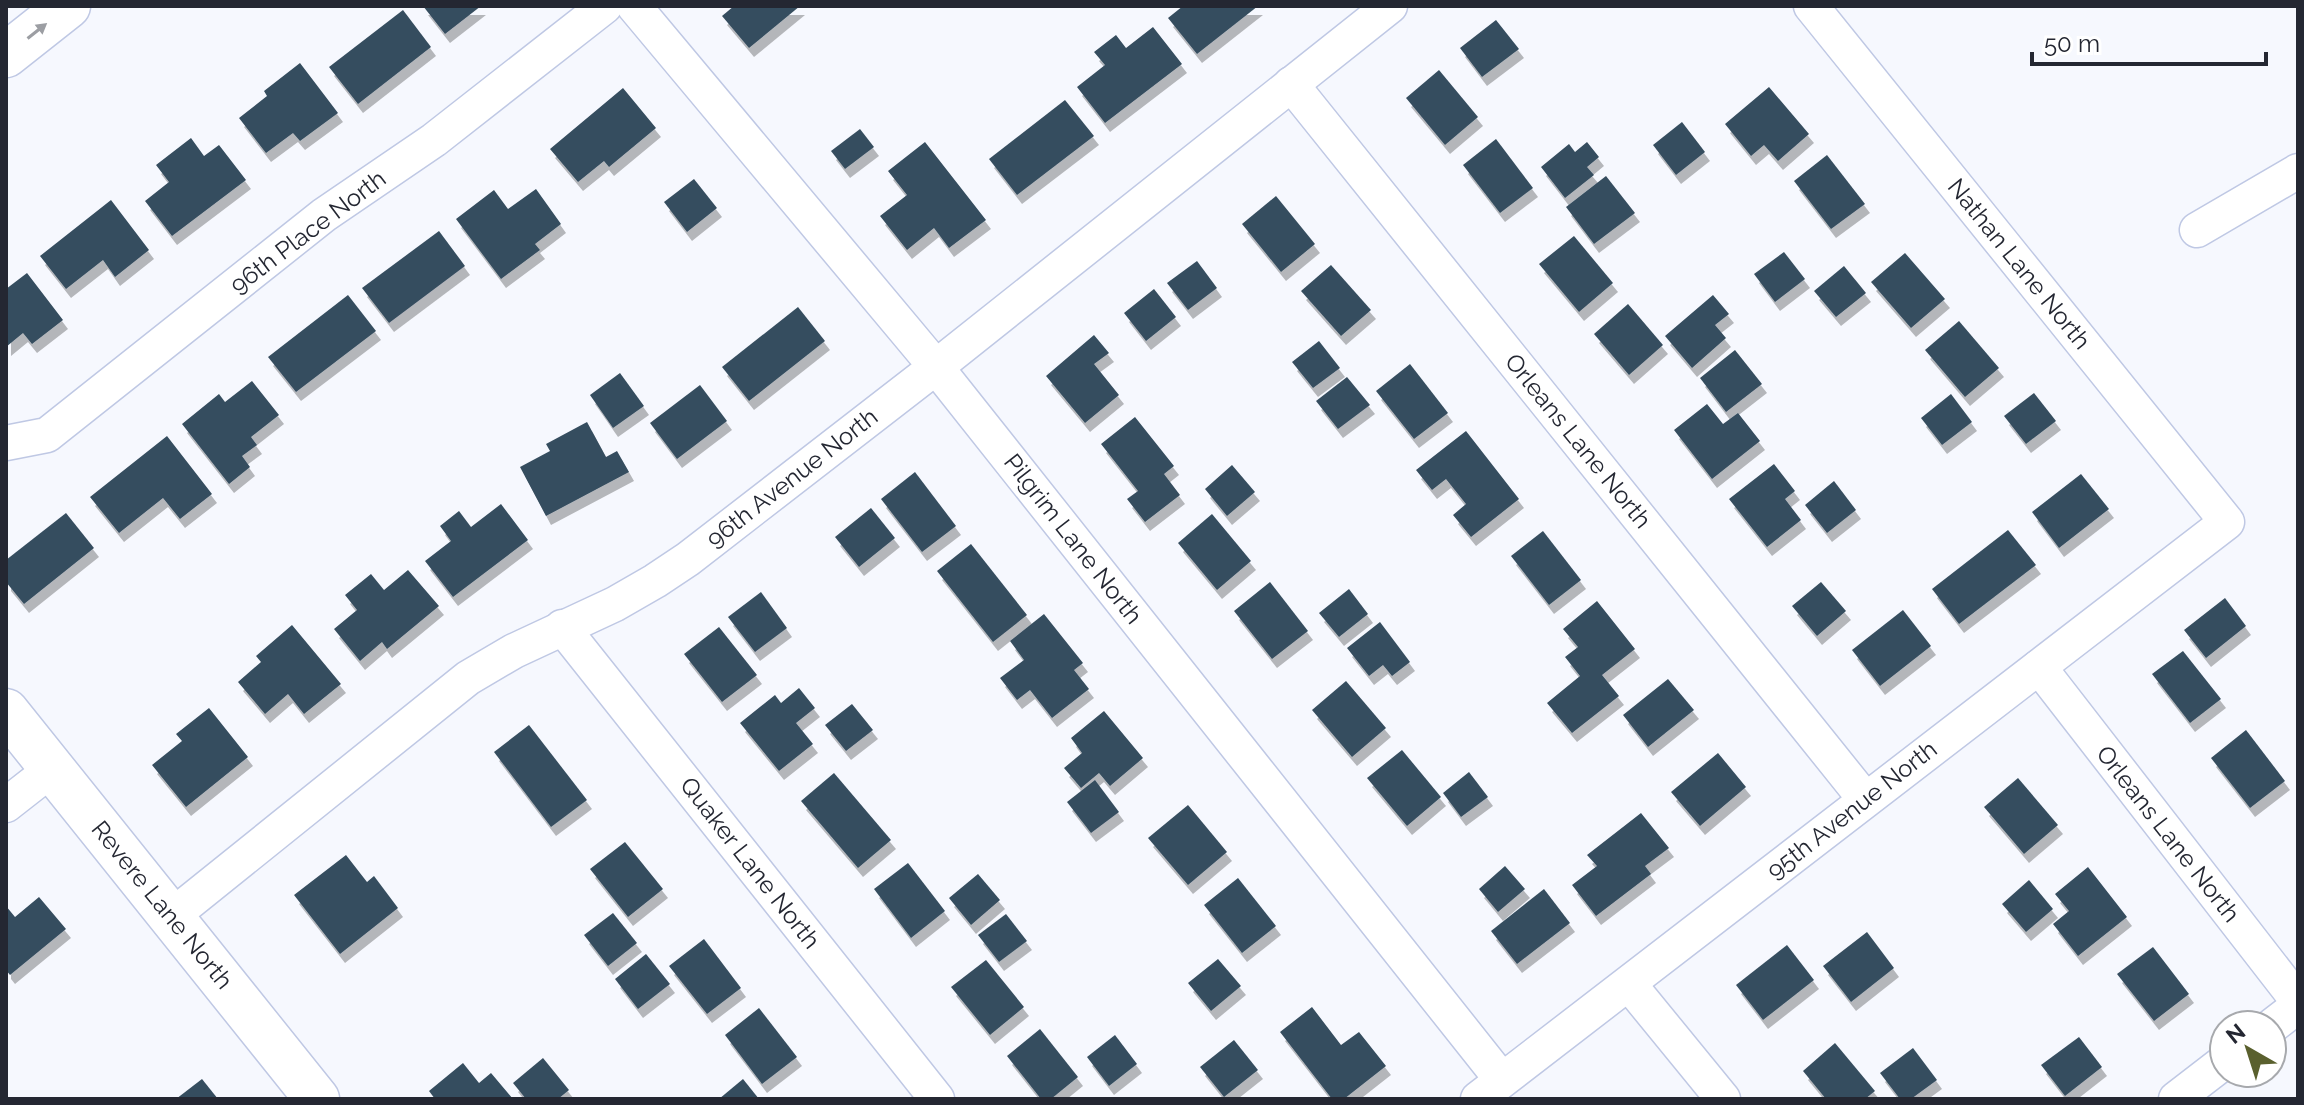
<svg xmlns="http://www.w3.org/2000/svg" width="2304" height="1105" viewBox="0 0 2304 1105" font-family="Raleway,sans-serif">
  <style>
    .building { fill: #364d5e; filter: url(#shadow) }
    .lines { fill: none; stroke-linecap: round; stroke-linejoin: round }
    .street-casing { stroke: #bfc8e4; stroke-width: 37 }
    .secondary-casing { stroke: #bfc8e4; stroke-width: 47 }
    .highway-casing { stroke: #bfc8e4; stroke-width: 47 }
    .street { stroke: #fff; stroke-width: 34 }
    .secondary { stroke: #fff; stroke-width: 44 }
    .highway { stroke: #fff; stroke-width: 44 }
    .oneway { fill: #9c9ea3 }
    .labels { text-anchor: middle; stroke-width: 8; stroke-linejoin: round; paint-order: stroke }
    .street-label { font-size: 24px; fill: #242732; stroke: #fff }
  </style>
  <defs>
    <filter id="shadow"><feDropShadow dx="5" dy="9" stdDeviation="0" flood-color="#0004"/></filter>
  </defs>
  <rect width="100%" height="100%" fill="#f6f8fe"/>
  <g class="building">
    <polygon points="423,6 481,6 445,34"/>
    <polygon points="734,6 800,6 749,48 722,16"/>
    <polygon points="1183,6 1258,6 1197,54 1168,18"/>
    <polygon points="403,10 431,47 358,104 329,67"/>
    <polygon points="1496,20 1519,49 1482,77 1460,48"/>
    <polygon points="1153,27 1182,64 1105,123 1077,87 1105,65 1094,52 1116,35 1126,48"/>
    <polygon points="300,63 338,113 300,141 293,133 266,153 239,118 267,96 264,91"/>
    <polygon points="1439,70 1478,117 1445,145 1406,98"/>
    <polygon points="1769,87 1809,134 1778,161 1764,145 1751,156 1725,124"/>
    <polygon points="623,88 656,128 609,167 604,161 578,182 550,149"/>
    <polygon points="1065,100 1094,136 1017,195 989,159"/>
    <polygon points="1682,122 1705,152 1676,175 1653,145"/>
    <polygon points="860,129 874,147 845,169 831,151"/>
    <polygon points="191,138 204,156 219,145 246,180 172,236 145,201 169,182 156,165"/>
    <polygon points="1496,139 1533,188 1500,213 1463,165"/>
    <polygon points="925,142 986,220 949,248 934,228 907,250 880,216 907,195 888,171"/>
    <polygon points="1587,142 1599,157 1587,167 1594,175 1565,198 1541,167 1569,144 1575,152"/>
    <polygon points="1827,155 1865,204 1831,229 1794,181"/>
    <polygon points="1606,176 1635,213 1594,244 1566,207"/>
    <polygon points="694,179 717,208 687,232 664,202"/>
    <polygon points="536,189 561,224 535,244 540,250 501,279 456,219 494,190 508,209"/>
    <polygon points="1276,196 1315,244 1281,272 1242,224"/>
    <polygon points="111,200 149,250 115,277 103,260 66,289 40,256"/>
    <polygon points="439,231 465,266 389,323 362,288"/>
    <polygon points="1574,236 1613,283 1579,312 1539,264"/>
    <polygon points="1784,252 1805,279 1775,302 1754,274"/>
    <polygon points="1905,253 1945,299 1911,328 1871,282"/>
    <polygon points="1197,261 1217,288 1188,310 1167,283"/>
    <polygon points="1331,265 1371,310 1341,336 1301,291"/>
    <polygon points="1844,266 1866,293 1836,317 1814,291"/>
    <polygon points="27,273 63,320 32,344 23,333 6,347 6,289"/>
    <polygon points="1154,289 1176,317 1146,341 1124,313"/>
    <polygon points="348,295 376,331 296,392 268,357"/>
    <polygon points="1713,295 1729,314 1715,325 1726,338 1692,368 1665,336"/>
    <polygon points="1628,304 1663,345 1629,375 1594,334"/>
    <polygon points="798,307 825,341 749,401 722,367"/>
    <polygon points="1959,321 1999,368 1965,397 1925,350"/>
    <polygon points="1094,335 1109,353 1094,364 1119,395 1085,423 1046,376"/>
    <polygon points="1319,341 1340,368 1313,388 1292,362"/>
    <polygon points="1735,350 1762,384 1726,412 1700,378"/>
    <polygon points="1410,364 1448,413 1414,439 1376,391"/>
    <polygon points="620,373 644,406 613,428 590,395"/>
    <polygon points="1347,377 1370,405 1338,429 1316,401"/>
    <polygon points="252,381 279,415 251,437 257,445 242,456 250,467 229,484 182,424 219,394 225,402"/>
    <polygon points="700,385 727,421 677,459 650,423"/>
    <polygon points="2034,393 2056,421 2026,444 2004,416"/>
    <polygon points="1951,394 1972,422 1942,445 1921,418"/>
    <polygon points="1707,404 1723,424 1738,413 1760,441 1712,479 1674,430"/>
    <polygon points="1135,417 1174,466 1164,474 1180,495 1145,522 1127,499 1138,491 1101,444"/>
    <polygon points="587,422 606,457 617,451 629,472 546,516 520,467 550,451 546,444"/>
    <polygon points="1466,431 1519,499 1471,537 1453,515 1466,504 1446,479 1432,490 1416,470"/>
    <polygon points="167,436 212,494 180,519 163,498 119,533 90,497"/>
    <polygon points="1774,464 1795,491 1785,499 1801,520 1767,547 1729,499"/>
    <polygon points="1232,465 1255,492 1227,516 1205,489"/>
    <polygon points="915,472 956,526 922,552 881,499"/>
    <polygon points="2081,474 2109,509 2059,548 2032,512"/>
    <polygon points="1834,481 1856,510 1827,533 1805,505"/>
    <polygon points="501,504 528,540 453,597 425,561 451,541 440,526 459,511 471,527"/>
    <polygon points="871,508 895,538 859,567 835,537"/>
    <polygon points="66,513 94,548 24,604 6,582 6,560"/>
    <polygon points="1212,514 1251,561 1217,590 1178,543"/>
    <polygon points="2008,530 2036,565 1959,624 1932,589"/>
    <polygon points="1543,531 1581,580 1549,605 1511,556"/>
    <polygon points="971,544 1027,615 993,642 937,571"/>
    <polygon points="408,570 439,606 387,649 382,642 360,661 334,629 357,610 345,595 371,574 384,590"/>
    <polygon points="1270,582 1308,631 1272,659 1234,611"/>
    <polygon points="1821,582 1846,611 1817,636 1792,606"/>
    <polygon points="1349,589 1368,614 1339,637 1319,613"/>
    <polygon points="761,592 787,628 755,652 728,617"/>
    <polygon points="2225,598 2246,626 2206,658 2184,630"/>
    <polygon points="1597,601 1635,649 1602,675 1619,696 1572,733 1547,703 1580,676 1565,657 1578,647 1563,629"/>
    <polygon points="1903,610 1931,646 1880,686 1852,650"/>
    <polygon points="1044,614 1083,663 1074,670 1089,689 1052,718 1030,690 1017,700 1000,678 1024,660 1010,641"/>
    <polygon points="1380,622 1410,662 1392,676 1383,665 1369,676 1347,648"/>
    <polygon points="292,625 341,684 304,714 288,694 265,714 238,682 261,662 256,656"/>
    <polygon points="719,627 757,675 722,702 684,654"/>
    <polygon points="2183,651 2221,699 2190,723 2152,674"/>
    <polygon points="1668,679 1694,710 1648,747 1623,715"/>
    <polygon points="1346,681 1386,728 1352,757 1312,710"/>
    <polygon points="799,688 815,708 796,723 813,744 779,771 740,723 775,695 781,703"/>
    <polygon points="852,704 873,730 846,751 825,725"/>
    <polygon points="209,708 248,757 186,807 152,765 182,741 176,734"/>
    <polygon points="1104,711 1143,758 1110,786 1099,773 1081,788 1064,768 1082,753 1071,738"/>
    <polygon points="529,725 587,800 551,827 494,752"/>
    <polygon points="2246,730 2285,781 2250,808 2211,758"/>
    <polygon points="1402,750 1441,797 1407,826 1367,778"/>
    <polygon points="1718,753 1746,787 1700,826 1671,792"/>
    <polygon points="1469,772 1488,797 1461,817 1443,793"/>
    <polygon points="834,773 891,840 858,868 801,801"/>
    <polygon points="2018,778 2058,825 2024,854 1984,807"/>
    <polygon points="1095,780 1119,812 1091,833 1067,802"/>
    <polygon points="1188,805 1227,852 1188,885 1148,838"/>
    <polygon points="1641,813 1669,848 1645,866 1651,874 1596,916 1572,885 1597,866 1587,855"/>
    <polygon points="625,842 663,889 628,917 590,869"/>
    <polygon points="346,855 367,882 374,876 398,908 340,954 294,895"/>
    <polygon points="908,863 945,911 911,938 874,889"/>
    <polygon points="1505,866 1525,889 1498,912 1479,889"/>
    <polygon points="2088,867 2127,917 2078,956 2053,924 2069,911 2055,894"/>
    <polygon points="978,874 1000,900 971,925 949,898"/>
    <polygon points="1238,878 1276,926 1242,953 1204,905"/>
    <polygon points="2029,880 2053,909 2026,932 2002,904"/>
    <polygon points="1544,889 1570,923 1517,964 1491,931"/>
    <polygon points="39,897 66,929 10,975 6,970 6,906 15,917"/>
    <polygon points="613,913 637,943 608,966 584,935"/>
    <polygon points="1006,914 1027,941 999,962 978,935"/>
    <polygon points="1867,932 1894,968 1851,1002 1823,966"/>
    <polygon points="704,939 741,988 707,1014 669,966"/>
    <polygon points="1787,945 1814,980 1763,1020 1736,985"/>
    <polygon points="2153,947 2189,994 2154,1021 2117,974"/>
    <polygon points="646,954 670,984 638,1009 615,979"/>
    <polygon points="1218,959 1241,986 1211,1011 1188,983"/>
    <polygon points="986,960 1024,1007 990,1035 951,987"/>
    <polygon points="1312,1007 1341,1045 1359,1032 1386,1066 1344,1099 1332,1099 1280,1032"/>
    <polygon points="759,1008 797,1057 762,1084 725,1035"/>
    <polygon points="1040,1029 1078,1077 1051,1099 1041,1099 1007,1056"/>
    <polygon points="1115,1035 1137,1064 1109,1086 1087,1057"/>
    <polygon points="2079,1037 2102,1067 2065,1096 2041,1065"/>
    <polygon points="1234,1040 1258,1070 1224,1097 1200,1067"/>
    <polygon points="1835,1043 1875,1091 1865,1099 1826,1099 1803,1071"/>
    <polygon points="1913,1048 1937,1080 1911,1099 1900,1099 1880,1073"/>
    <polygon points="543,1058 569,1090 558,1099 526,1099 513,1083"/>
    <polygon points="463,1063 479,1083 491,1073 513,1099 435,1099 429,1091"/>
    <polygon points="202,1079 218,1099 176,1099"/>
    <polygon points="743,1079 759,1099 719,1099"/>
  </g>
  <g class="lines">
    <g class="street-casing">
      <g id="street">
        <polyline points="634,6 936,367 1502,1080"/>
        <polyline points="1291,84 1865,799"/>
        <polyline points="2197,230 2298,171"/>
        <polyline points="6,443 47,435 324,215 434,140 605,6"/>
        <polyline points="562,627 937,1099"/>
        <polyline points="2039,667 2298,1001"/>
        <polyline points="6,805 52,769"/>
        <polyline points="172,916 468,678 514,651 615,604 655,581 688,559 936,367 1390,6"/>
        <polyline points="1629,984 1723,1099"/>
        <polyline points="2272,1026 2298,1006"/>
        <polyline points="1478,1099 2227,522 1811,6"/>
        <polyline points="2176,1099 2224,1062"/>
      </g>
    </g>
    <g class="secondary-casing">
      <polyline id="secondary" points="6,711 317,1099"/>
    </g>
    <g class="highway-casing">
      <polyline id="highway" points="6,55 68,6"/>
    </g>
    <use href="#street" class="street"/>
    <use href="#secondary" class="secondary"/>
    <use href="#highway" class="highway"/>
  </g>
  <defs><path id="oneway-solid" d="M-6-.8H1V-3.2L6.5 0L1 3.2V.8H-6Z" transform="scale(2)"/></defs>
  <use class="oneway" href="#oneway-solid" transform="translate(37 31) rotate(-38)"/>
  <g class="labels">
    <g class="street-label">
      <text transform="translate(308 232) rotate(-37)" y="8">96th Place North</text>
      <text transform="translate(2019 264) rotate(51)" y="8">Nathan Lane North</text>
      <text transform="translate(1578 441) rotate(51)" y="8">Orleans Lane North</text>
      <text transform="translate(792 478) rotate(-38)" y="8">96th Avenue North</text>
      <text transform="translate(1073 539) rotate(52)" y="8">Pilgrim Lane North</text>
      <text transform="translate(1852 810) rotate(-38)" y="8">95th Avenue North</text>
      <text transform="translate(2168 834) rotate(52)" y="8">Orleans Lane North</text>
      <text transform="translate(750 863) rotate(52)" y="8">Quaker Lane North</text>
      <text transform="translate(162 905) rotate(51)" y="8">Revere Lane North</text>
    </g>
  </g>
  <rect width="2304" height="1105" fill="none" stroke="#242732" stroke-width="16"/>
  <g transform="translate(2248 1049) rotate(321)"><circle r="38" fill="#ffffff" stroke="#a7a9ad" stroke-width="2"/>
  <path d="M0-6L14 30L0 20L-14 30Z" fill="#5a602e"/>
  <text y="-12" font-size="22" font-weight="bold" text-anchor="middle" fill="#242732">N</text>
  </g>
  <path d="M2032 52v12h234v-12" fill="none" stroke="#242732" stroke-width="4"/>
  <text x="2044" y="52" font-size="24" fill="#242732" stroke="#ffffff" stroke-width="6" paint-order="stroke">50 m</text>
</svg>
